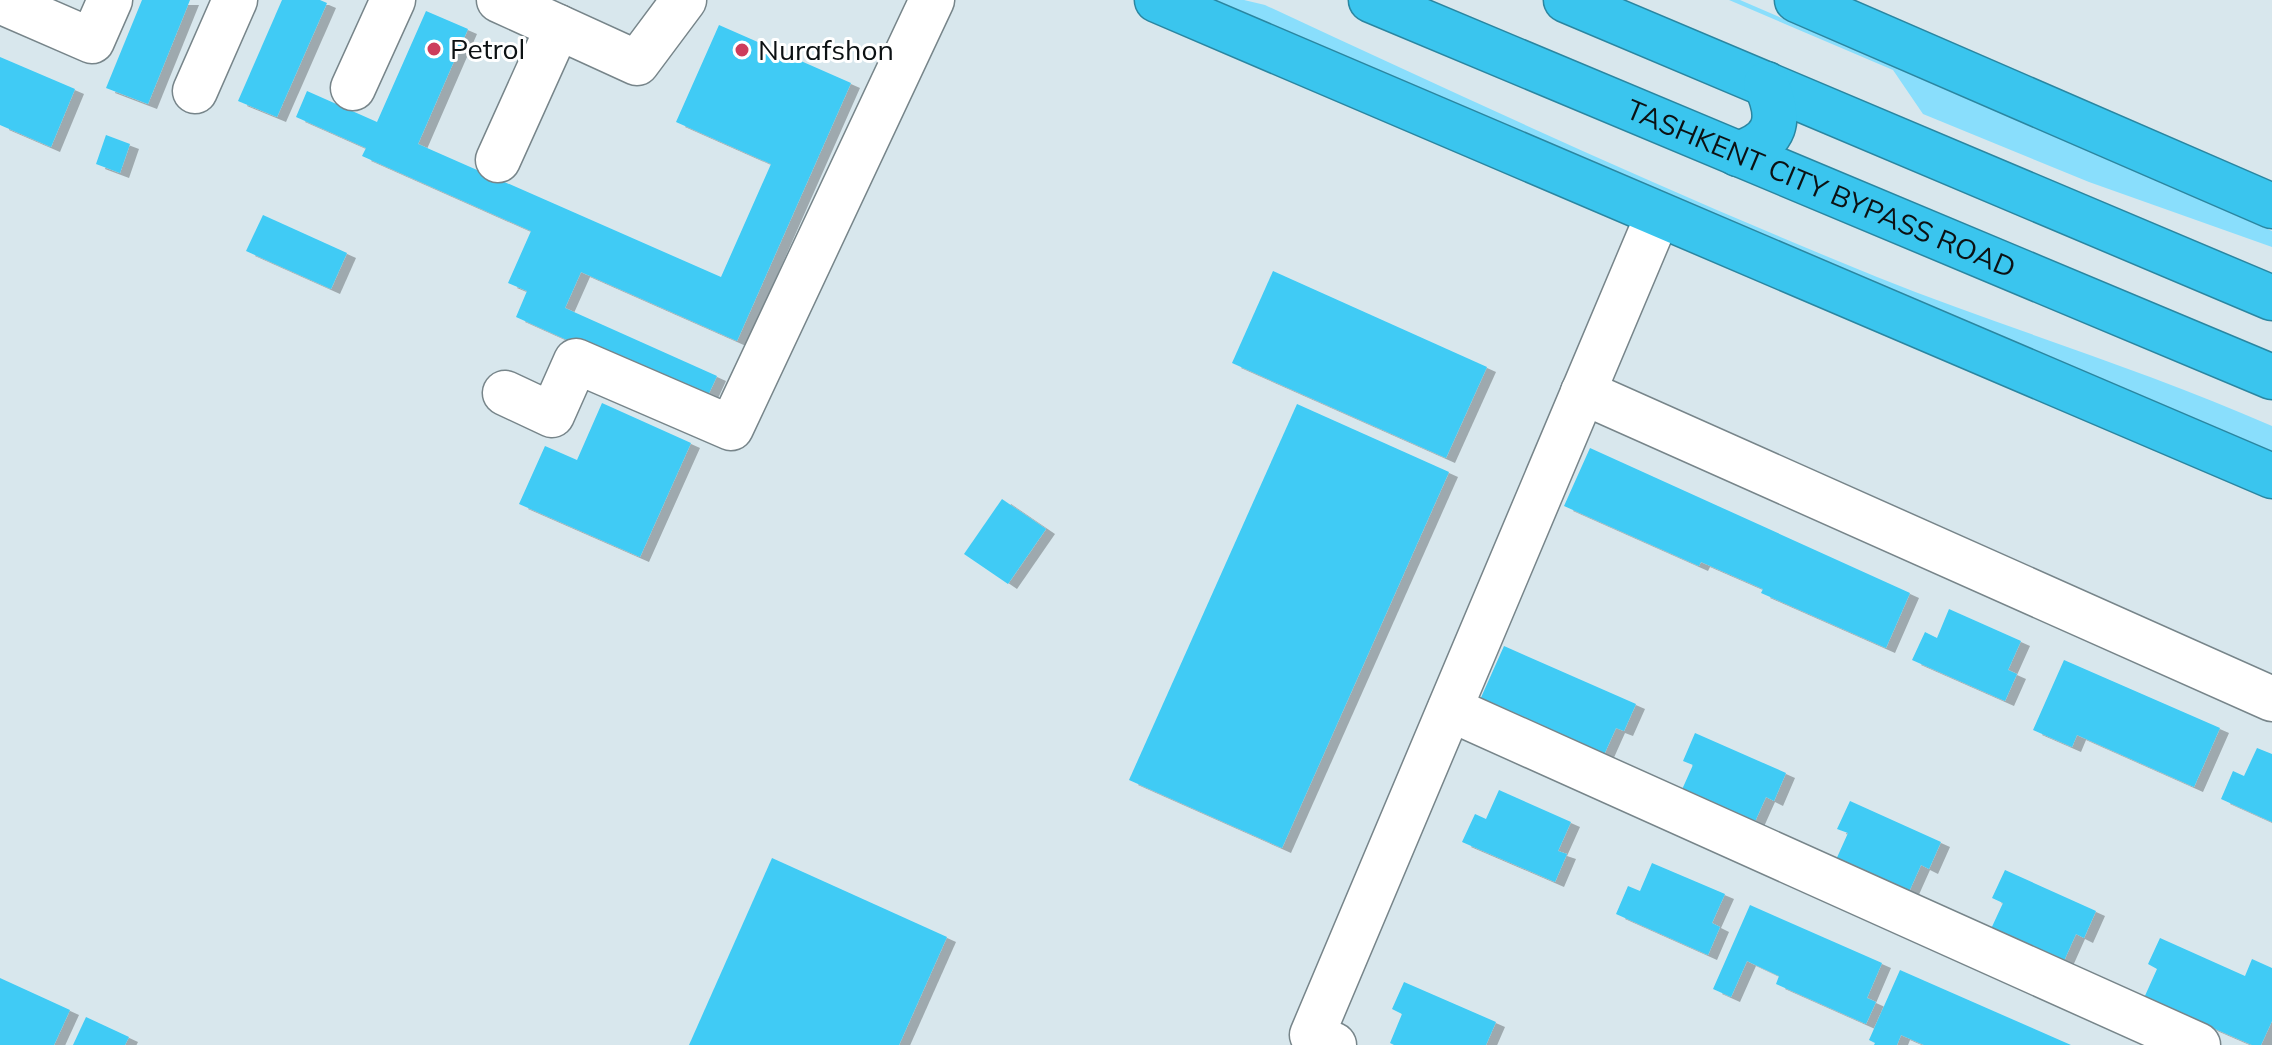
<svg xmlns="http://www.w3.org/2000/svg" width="2272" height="1045" viewBox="0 0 2272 1045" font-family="Mulish,sans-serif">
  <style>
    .green { fill: #89defc }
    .building { fill: #3fcbf5; filter: url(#shadow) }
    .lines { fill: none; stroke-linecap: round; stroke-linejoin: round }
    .minor-casing { stroke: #77858a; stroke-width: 47 }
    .highway-casing { stroke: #2a86a1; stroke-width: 47 }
    .minor { stroke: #fff; stroke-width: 44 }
    .highway { stroke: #3ac5ee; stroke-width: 44 }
    .poi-dot { fill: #cd3d5c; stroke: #fff; stroke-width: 3 }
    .labels { text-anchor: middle; stroke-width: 6; stroke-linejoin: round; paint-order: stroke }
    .poi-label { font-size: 28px; fill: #0c1113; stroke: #fff; text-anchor: start }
    .street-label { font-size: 28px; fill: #0c1113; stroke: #fff }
  </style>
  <defs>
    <filter id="shadow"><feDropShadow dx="9" dy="5" stdDeviation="0" flood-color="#0004"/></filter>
  </defs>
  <rect width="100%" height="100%" fill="#d8e7ed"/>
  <g class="green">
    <path d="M1215 0H1244L1265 5C1467 99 1670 193 1877 277 2007 329 2143 369 2272 426V453Z"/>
    <polygon points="1729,0 1740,0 2272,231 2272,247 2089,182 1923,114 1893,70"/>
  </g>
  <g class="building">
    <polygon points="142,0 190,0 148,104 106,88"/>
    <polygon points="282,0 320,0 327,3 277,117 238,101"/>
    <polygon points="426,11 468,29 418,144 721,277 771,164 676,122 719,25 851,83 737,341 581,272 565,308 717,376 705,402 516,317 527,291 508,283 531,231 362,156 366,148 296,117 307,91 377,122"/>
    <polygon points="0,57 75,89 51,147 0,125"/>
    <polygon points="106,135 130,144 120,173 96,164"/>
    <polygon points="263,215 347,253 331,289 246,251"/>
    <polygon points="1273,271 1487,367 1446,458 1232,363"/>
    <polygon points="602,403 691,443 640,557 519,504 545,446 577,460"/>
    <polygon points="1297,404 1449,472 1282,848 1129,780"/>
    <polygon points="1590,448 1910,593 1886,648 1761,593 1763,589 1701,562 1699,566 1564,506"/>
    <polygon points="1002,499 1046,529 1008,584 964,554"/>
    <polygon points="1949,609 2021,641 2008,670 2017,674 2005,701 1912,660 1925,632 1937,638"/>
    <polygon points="1504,646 1636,704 1624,731 1616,728 1603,757 1479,702"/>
    <polygon points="2064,660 2220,728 2194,787 2077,735 2072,747 2033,730"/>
    <polygon points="1695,733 1786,773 1774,801 1766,797 1753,826 1680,794 1693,765 1683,761"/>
    <polygon points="2257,748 2272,754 2272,822 2221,799 2233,771 2244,776"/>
    <polygon points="1499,790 1571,822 1558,851 1567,854 1555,882 1462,842 1475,814 1486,819"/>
    <polygon points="1850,801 1941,842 1929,869 1921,865 1908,894 1835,862 1848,833 1837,829"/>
    <polygon points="772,858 947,937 899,1045 689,1045"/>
    <polygon points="1652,863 1725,894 1712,923 1720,927 1708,955 1616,914 1628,886 1640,891"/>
    <polygon points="2005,870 2096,911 2084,938 2076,934 2063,963 1990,931 2003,903 1992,898"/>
    <polygon points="1750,905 1882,963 1867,998 1876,1002 1866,1024 1776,984 1779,976 1747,961 1731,997 1713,989"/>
    <polygon points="2160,938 2245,976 2252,959 2272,968 2272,1021 2261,1045 2252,1045 2144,998 2157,969 2148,964"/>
    <polygon points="1900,970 1925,981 2071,1045 1924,1045 1901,1035 1897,1045 1874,1045 1875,1043 1869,1040"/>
    <polygon points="0,978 70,1010 54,1045 0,1045"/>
    <polygon points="1404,982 1496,1022 1486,1045 1394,1045 1390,1043 1402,1014 1392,1009"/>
    <polygon points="86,1017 129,1037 125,1045 73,1045"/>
  </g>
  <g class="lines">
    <g class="minor-casing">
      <g id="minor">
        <polyline points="499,0 637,63 684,0"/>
        <polyline points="0,1 92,41 110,0"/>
        <polyline points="353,88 393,0"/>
        <polyline points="195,91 235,0"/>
        <polyline points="498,160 558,27"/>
        <polyline points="1583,392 2272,699"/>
        <polyline points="505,393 552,415 576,361 731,428 932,0"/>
        <polyline points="1450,709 2198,1045"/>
        <polyline points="1334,1045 1312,1035 1658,215"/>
      </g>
    </g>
    <g class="highway-casing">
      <g id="highway">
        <polyline points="1157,0 2272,476"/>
        <path id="s1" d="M1371 0 2272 377"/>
        <polyline points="1566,0 2272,298"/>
        <polyline points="1797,0 2272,206"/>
        <path d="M1738 154C1777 141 1782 120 1766 84"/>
      </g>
    </g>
    <use href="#minor" class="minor"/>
    <use href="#highway" class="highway"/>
  </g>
  <g class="poi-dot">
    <circle cx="434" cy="49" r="8"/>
    <circle cx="742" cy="50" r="8"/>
  </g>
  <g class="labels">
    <g class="poi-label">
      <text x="450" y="59">Petrol</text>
      <text x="758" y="60">Nurafshon</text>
    </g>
    <g class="street-label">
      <text dy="10" stroke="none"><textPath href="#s1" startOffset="488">TASHKENT CITY BYPASS ROAD</textPath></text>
    </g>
  </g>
</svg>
